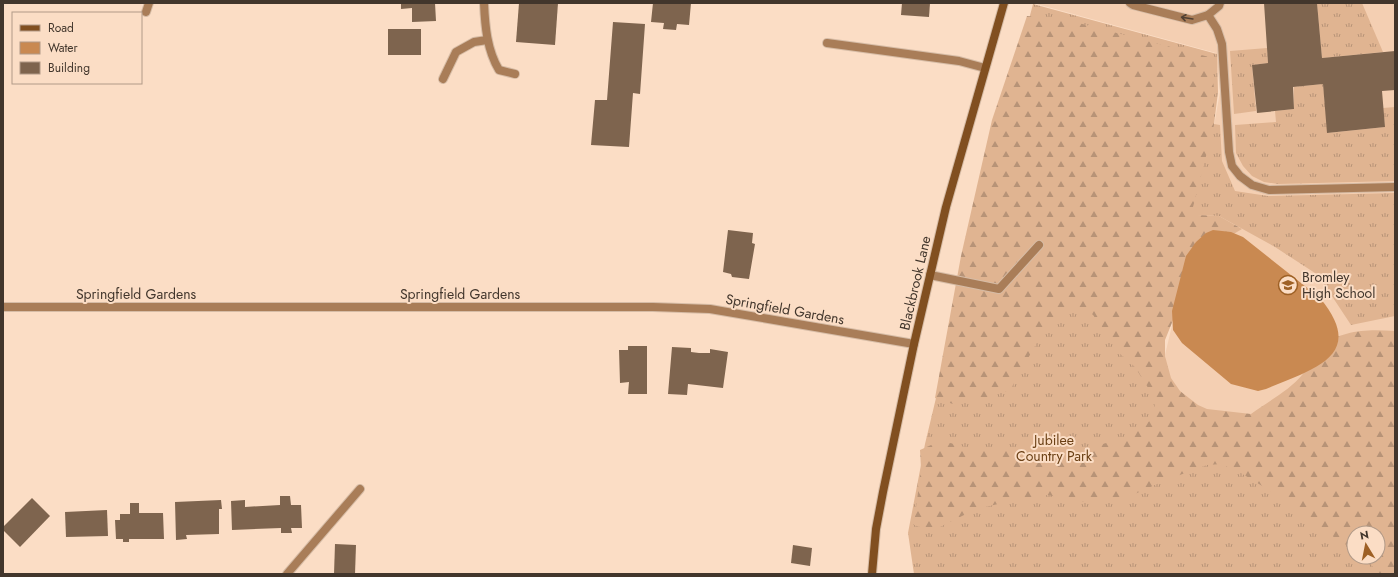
<svg xmlns="http://www.w3.org/2000/svg" width="1398" height="577" viewBox="0 0 1398 577" font-family="Jost,sans-serif">
  <style>
    .built { fill: #f4cfb2 }
    .grass { fill: url(#grass-tufts); fill-rule: evenodd }
    .forest { fill: url(#forest-firs) }
    .water { fill: #c98951 }
    .building { fill: #7e644e }
    .lines { fill: none; stroke-linecap: round; stroke-linejoin: round }
    .lane-casing { stroke: #d6bca6; stroke-width: 10 }
    .street-casing { stroke: #d6bca6; stroke-width: 10 }
    .secondary-casing { stroke: #d6bca6; stroke-width: 10 }
    .lane { stroke: #a97d58; stroke-width: 8 }
    .street { stroke: #a97d58; stroke-width: 8 }
    .secondary { stroke: #814f20; stroke-width: 8 }
    .oneway { stroke: #514133 }
    .labels { text-anchor: middle; stroke-width: 4; stroke-linejoin: round; paint-order: stroke }
    .poi-label { font-size: 14px; fill: #42362c; stroke: #fbddc5; text-anchor: start }
    .street-label { font-size: 14px; fill: #42362c; stroke: #fbddc5 }
    .park-label { font-size: 14px; fill: #6a3f14; stroke: #fbddc5 }
  </style>
  <defs>
    <pattern id="grass-tufts" width="24" height="20" patternUnits="userSpaceOnUse"><rect width="24" height="20" fill="#e0b491"/><path d="M3 7l-1-3M5 7V3M7 7l1-3M15 17l-1-3M17 17v-4M19 17l1-3" fill="none" stroke="#b79377"/></pattern>
    <pattern id="forest-firs" width="22" height="20" patternUnits="userSpaceOnUse"><rect width="22" height="20" fill="#e0b491"/><path d="M5 1l3.5 6h-7zM16 11l3.5 6h-7z" fill="#b79377"/></pattern>
  </defs>
  <rect width="100%" height="100%" fill="#fbddc5"/>
  <polygon class="built" points="1033,3 1395,3 1395,540 1169,392 1165,355 1198,215 1220,92 1216,53"/>
  <g class="grass">
    <polygon points="1317,3 1362,3 1383,52 1322,58"/>
    <path d="M1033 4 1217 54 1218 92 1214 124 1220 125 1222 161 1235 191 1268 196 1395 193V316L1351 325 1318 275 1275 247 1219 216 1198 215 1162 332 1169 392 1395 540V574H914L908 533 925 444 1003 118ZM1354 533H1378V557H1354Z"/>
    <polygon points="1267,48 1268,63 1252,65 1256,111 1234,114 1230,51"/>
    <polygon points="1323,84 1328,133 1385,127 1383,108 1395,107 1395,181 1278,184 1264,182 1252,176 1243,166 1236,153 1235,125 1276,122 1275,111 1294,109 1294,87"/>
  </g>
  <path class="forest" d="M1027 16 1067 20 1209 57 1214 88V125L1193 207 1198 215 1219 216 1242 229 1205 251 1190 278 1165 340V356L1171 378 1180 391 1198 405 1207 409 1251 414C1267 402 1290 390 1302 375 1309 366 1314 355 1322 347 1341 329 1370 329 1395 331V574H1376L1377 572 1365 557H1378V533H1354V549L1335 538 1303 512 1282 498 1241 473 1221 464 1207 465 1166 480 1128 497 1079 502 1048 495 1020 499 976 509 932 531 914 525 921 468 920 450 940 441 955 444 969 449 1013 450 1040 453 1060 449 1091 447 1129 437 1146 425 1154 414 1155 399 1135 367 1117 351 1097 319 1085 307 1062 310 1048 323 1010 390 979 400 953 404 935 398 961 256 992 120Z"/>
  <path class="water" d="M1213 230 1231 232 1243 237 1320 298C1368 356 1313 369 1266 389L1258 391 1231 384 1182 343 1173 330 1172 311 1186 256 1196 242 1206 233Z"/>
  <g class="building">
    <polygon points="401,3 435,3 436,21 412,22 412,8 401,9"/>
    <polygon points="519,3 558,3 555,45 516,42"/>
    <polygon points="653,3 691,3 689,25 677,24 676,30 663,29 664,23 651,22"/>
    <polygon points="902,3 930,3 929,17 901,15"/>
    <polygon points="1264,3 1317,3 1322,58 1395,51 1395,90 1382,91 1385,127 1327,133 1323,84 1293,87 1294,109 1257,113 1252,65 1268,63"/>
    <polygon points="613,22 645,24 640,94 633,93 629,147 591,145 595,100 607,100"/>
    <rect x="388" y="29" width="33" height="26"/>
    <polygon points="728,230 753,233 752,243 755,244 749,279 732,277 731,274 723,272"/>
    <polygon points="628,346 647,346 647,394 628,394 629,382 620,383 619,350 628,350"/>
    <polygon points="672,347 691,348 691,352 699,353 710,353 710,349 728,352 723,388 688,384 687,395 668,394"/>
    <polygon points="280,496 290,496 291,505 301,505 302,528 291,528 292,533 281,533 281,528 232,530 231,501 245,500 245,507 280,505"/>
    <polygon points="32,498 50,516 20,547 3,530 3,527"/>
    <polygon points="221,500 222,509 219,509 219,534 186,535 187,539 176,540 175,502"/>
    <polygon points="130,503 139,503 139,513 163,513 164,539 129,539 129,542 123,542 123,539 116,539 115,520 120,520 120,514 130,514"/>
    <polygon points="107,510 108,536 66,537 65,512"/>
    <polygon points="335,544 356,545 355,574 334,574"/>
    <polygon points="793,545 812,548 810,566 791,563"/>
  </g>
  <g class="lines">
    <g class="lane-casing">
      <g id="lane">
        <polyline points="1130,3 1133,5 1192,20 1208,15 1219,6 1220,3"/>
        <polyline points="1208,15 1217,29 1222,44 1229,152 1232,166 1240,176 1252,185 1269,190 1395,187"/>
        <polyline points="827,43 959,61 985,68"/>
        <polyline points="443,79 456,52 474,42 487,40"/>
        <polyline points="930,275 999,289 1039,245"/>
        <polyline points="287,574 360,489"/>
      </g>
    </g>
    <g class="street-casing">
      <g id="street">
        <path d="M484 3C485 26 487 50 499 70L515 74"/>
        <polyline points="146,12 149,3"/>
        <polyline points="3,307 653,307 710,309 914,344"/>
      </g>
    </g>
    <g class="secondary-casing">
      <polyline id="secondary" points="872,574 876,529 883,492 914,344 946,207 1004,3"/>
    </g>
    <use href="#lane" class="lane"/>
    <use href="#street" class="street"/>
    <use href="#secondary" class="secondary"/>
  </g>
  <defs><path id="oneway-shaft" d="M-6 0H5M1.5-3L5.5 0L1.5 3" fill="none" stroke-width="1.6" stroke-linecap="round" stroke-linejoin="round"/></defs>
  <use class="oneway" href="#oneway-shaft" transform="translate(1187 18) rotate(-171)"/>
  <defs>
    <g id="school-ring" transform="scale(1)"><circle r="9.5" fill="#fbddc5" stroke="#9e6025" stroke-width="1.5"/><path d="M0-5L7-2L0 1L-7-2ZM-4 1L0 2.5L4 1V4Q0 6-4 4Z" fill="#9e6025"/></g>
  </defs>
  <g fill-rule="evenodd">
    <use href="#school-ring" x="1288" y="285"/>
  </g>
  <g class="labels">
    <g class="poi-label">
      <text x="1302" y="282">Bromley<tspan x="1302" dy="16">High School</tspan></text>
    </g>
    <g class="street-label">
      <text transform="translate(915 283) rotate(-77)" y="5">Blackbrook Lane</text>
      <text x="136" y="299">Springfield Gardens</text>
      <text x="460" y="299">Springfield Gardens</text>
      <text transform="translate(785 309) rotate(10)" y="5">Springfield Gardens</text>
    </g>
    <g class="park-label">
      <text x="1054" y="445">Jubilee<tspan x="1054" dy="16">Country Park</tspan></text>
    </g>
  </g>
  <rect width="1398" height="577" fill="none" stroke="#42362c" stroke-width="8"/>
  <rect x="12" y="12" width="130" height="72" fill="#fbddc5" stroke="#b19a88"/>
  <rect x="20" y="25" width="20" height="6" fill="#814f20" stroke="#b19a88"/>
  <text x="48" y="32" font-size="12" fill="#42362c">Road</text>
  <rect x="20" y="42" width="20" height="12" fill="#c98951" stroke="#b19a88"/>
  <text x="48" y="52" font-size="12" fill="#42362c">Water</text>
  <rect x="20" y="62" width="20" height="12" fill="#7e644e" stroke="#b19a88"/>
  <text x="48" y="72" font-size="12" fill="#42362c">Building</text>
  <g transform="translate(1366 545) rotate(350)"><circle r="19" fill="#fbddc5" stroke="#b19a88"/>
  <path d="M0-3L7 15L0 10L-7 15Z" fill="#9e6025"/>
  <text y="-6" font-size="11" font-weight="bold" text-anchor="middle" fill="#42362c">N</text>
  </g>
</svg>
